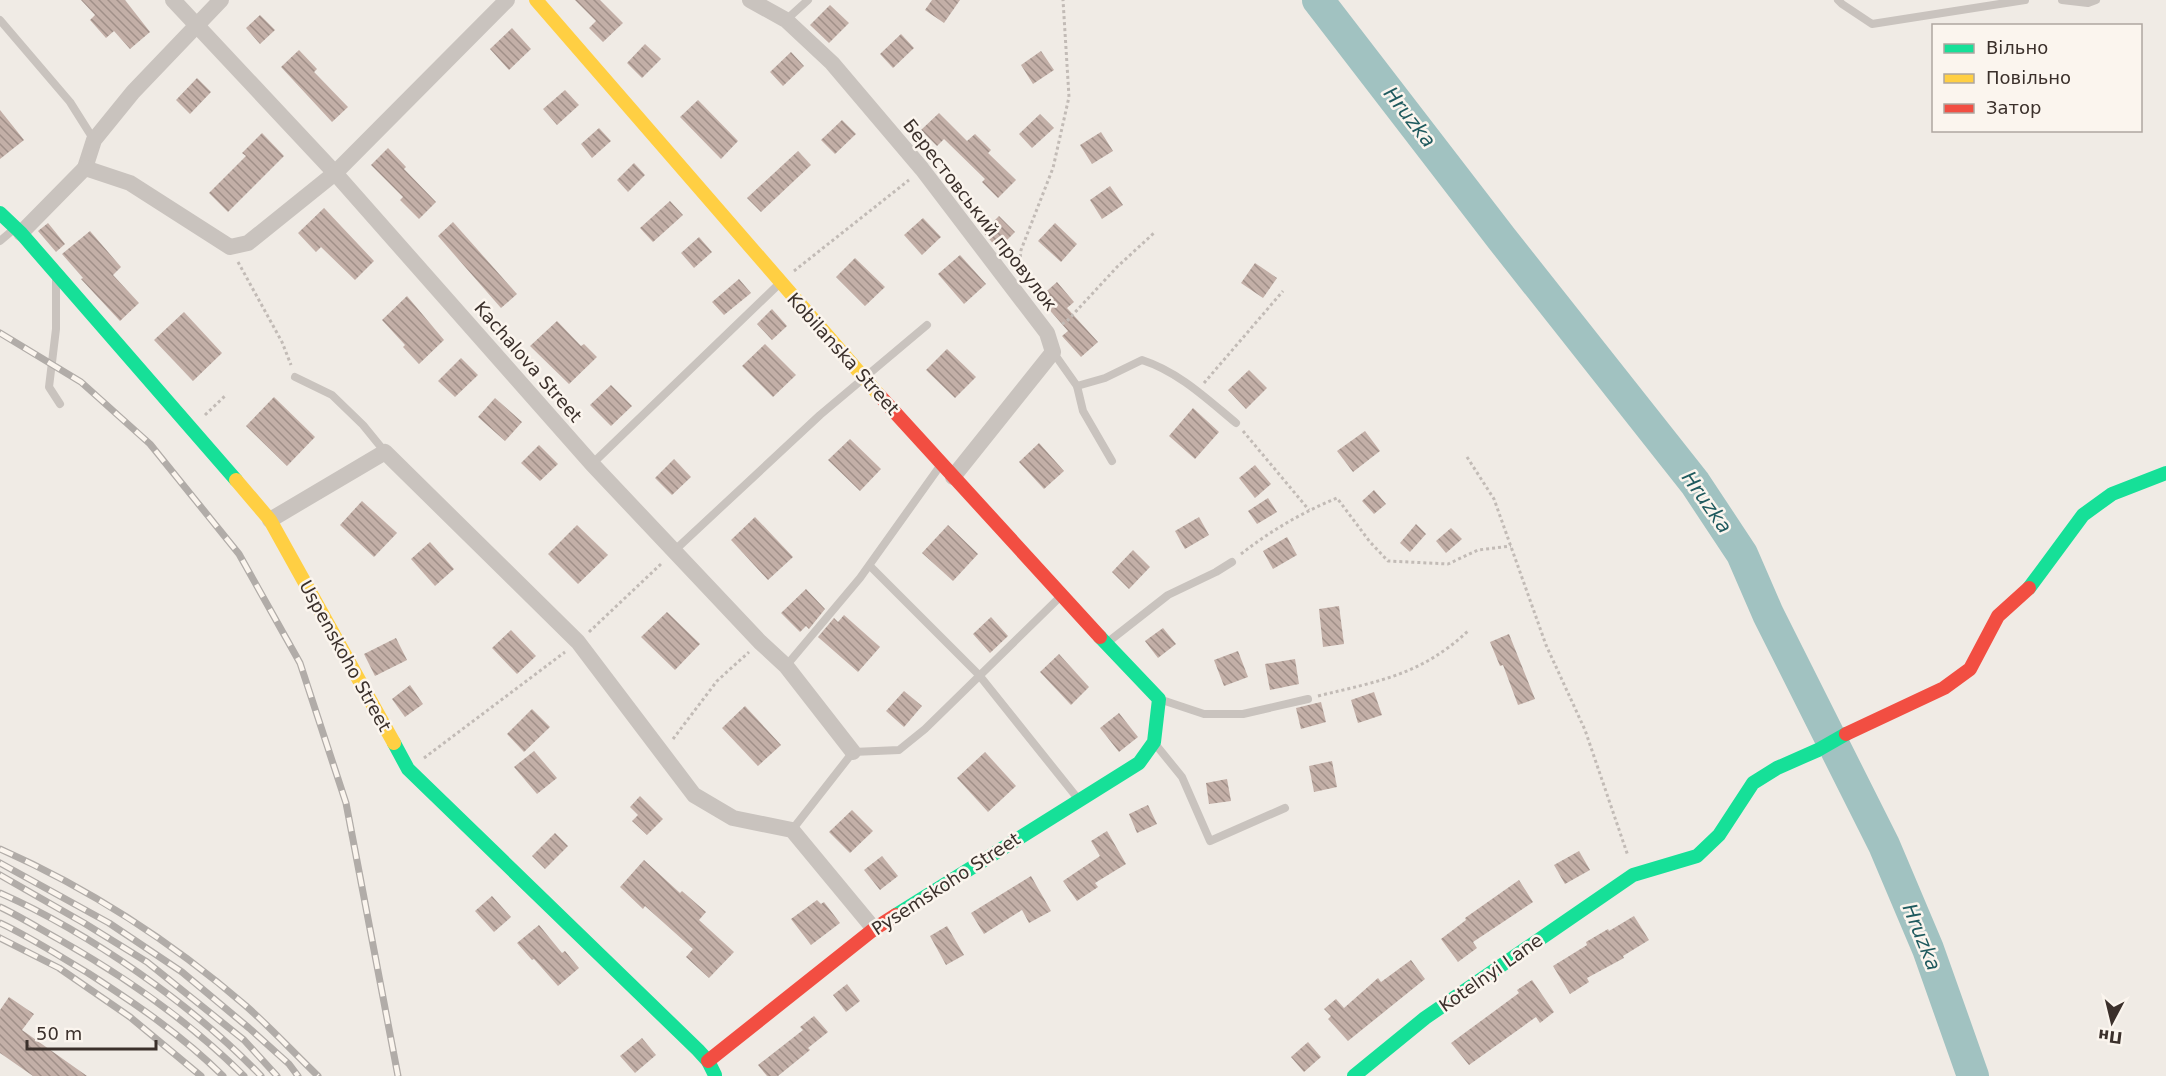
<svg xmlns="http://www.w3.org/2000/svg" width="2166" height="1076" viewBox="0 0 2166 1076" font-family="'DejaVu Sans',sans-serif">
  <style>
    .lines { fill: none; stroke-linecap: round; stroke-linejoin: round }
    .river { stroke: #a1c2c1; stroke-width: 32 }
    .building { fill: url(#building-back-hatch) }
    .path { stroke: #c2bbb6; stroke-width: 3; stroke-dasharray: 3 3; stroke-linecap: butt }
    .lane { stroke: #c9c3be; stroke-width: 8 }
    .street { stroke: #c9c3be; stroke-width: 16 }
    .fast { stroke: #16e098; stroke-width: 14 }
    .slow { stroke: #ffcf43; stroke-width: 14 }
    .jam { stroke: #f24e42; stroke-width: 14 }
    .rail-casing { stroke: #b1aca8; stroke-width: 7 }
    .rail { stroke: #fbf5ee; stroke-width: 4.5; stroke-dasharray: 14; stroke-linecap: butt }
    .labels { text-anchor: middle; stroke-width: 5; stroke-linejoin: round; paint-order: stroke }
    .street-label { font-size: 18px; fill: #3b302b; stroke: #fbf5ee }
    .water-label { font-size: 20px; font-style: italic; fill: #1f5a5e; stroke: #fbf5ee }
  </style>
  <defs>
    <pattern id="building-back-hatch" width="6" height="6" patternUnits="userSpaceOnUse" patternTransform="scale(1.5)"><rect width="6" height="6" fill="#c3afa7"/><path d="M-1 5l2 2M0 0l6 6M5-1l2 2" fill="none" stroke="#a08f88"/></pattern>
  </defs>
  <rect width="100%" height="100%" fill="#f0ebe5"/>
  <g class="lines">
    <polyline class="river" points="1318,0 1502,239 1695,483 1742,554 1768,614 1884,845 1928,949 1973,1076"/>
  </g>
  <g class="building">
    <polygon points="81,0 125,0 150,32 130,49 114,31 106,38 90,20 95,15"/>
    <polygon points="575,0 600,0 623,23 603,42 589,28 596,21"/>
    <polygon points="932,0 960,0 944,23 925,10"/>
    <polygon points="830,5 849,23 829,43 810,25"/>
    <polygon points="260,15 275,30 260,44 246,28"/>
    <polygon points="512,28 531,49 509,70 490,49"/>
    <polygon points="901,34 914,48 893,68 880,54"/>
    <polygon points="645,44 661,59 642,78 627,63"/>
    <polygon points="299,50 317,69 314,72 348,107 332,122 281,67"/>
    <polygon points="1041,51 1054,70 1033,84 1021,65"/>
    <polygon points="791,52 804,66 783,86 770,72"/>
    <polygon points="197,78 211,92 190,114 176,100"/>
    <polygon points="565,90 579,105 557,125 543,109"/>
    <polygon points="698,100 738,141 721,159 680,117"/>
    <polygon points="0,110 24,140 0,159"/>
    <polygon points="939,113 967,141 975,134 991,150 988,153 1016,180 998,198 982,182 985,179 944,139 937,146 921,130"/>
    <polygon points="1040,114 1054,128 1032,148 1019,134"/>
    <polygon points="842,120 856,134 835,154 821,140"/>
    <polygon points="599,128 611,141 592,158 581,144"/>
    <polygon points="1101,132 1113,151 1092,164 1080,145"/>
    <polygon points="262,133 284,156 228,212 209,193 246,156 242,153"/>
    <polygon points="388,148 406,167 404,169 436,202 419,219 400,200 403,197 371,165"/>
    <polygon points="798,151 811,165 761,212 747,198"/>
    <polygon points="634,163 645,175 628,192 617,180"/>
    <polygon points="1110,186 1123,205 1102,219 1090,200"/>
    <polygon points="670,201 683,215 653,242 640,228"/>
    <polygon points="324,208 374,261 355,280 321,247 316,252 298,233"/>
    <polygon points="999,216 1015,232 998,249 983,232"/>
    <polygon points="923,218 941,237 922,255 904,235"/>
    <polygon points="453,222 517,294 501,308 438,236"/>
    <polygon points="48,223 65,244 56,252 38,231"/>
    <polygon points="1055,223 1077,244 1061,262 1038,241"/>
    <polygon points="90,231 121,267 113,275 139,303 120,321 81,279 83,278 62,254"/>
    <polygon points="699,237 712,252 694,268 681,253"/>
    <polygon points="960,255 986,284 964,304 938,274"/>
    <polygon points="855,258 885,287 865,306 836,277"/>
    <polygon points="1255,263 1277,278 1263,298 1241,283"/>
    <polygon points="739,279 751,293 724,315 712,302"/>
    <polygon points="1057,282 1074,302 1067,308 1098,342 1081,357 1062,336 1068,331 1039,298"/>
    <polygon points="407,296 444,340 419,364 403,347 405,345 382,320"/>
    <polygon points="772,309 787,326 772,340 757,324"/>
    <polygon points="184,312 222,353 193,381 154,340"/>
    <polygon points="557,321 581,346 584,344 597,357 569,384 530,346"/>
    <polygon points="765,344 796,375 773,397 742,366"/>
    <polygon points="947,349 976,377 955,398 926,370"/>
    <polygon points="461,358 478,375 455,397 438,381"/>
    <polygon points="1249,370 1267,388 1246,409 1228,390"/>
    <polygon points="611,385 632,406 611,426 590,405"/>
    <polygon points="274,397 315,437 287,466 246,426"/>
    <polygon points="495,398 522,422 505,441 478,417"/>
    <polygon points="1193,408 1219,432 1195,459 1169,436"/>
    <polygon points="1365,431 1380,451 1353,472 1337,451"/>
    <polygon points="850,439 881,469 860,491 828,460"/>
    <polygon points="1039,443 1064,471 1044,489 1019,462"/>
    <polygon points="539,445 558,464 540,481 521,463"/>
    <polygon points="674,459 691,477 672,495 655,478"/>
    <polygon points="1255,465 1271,484 1255,498 1239,478"/>
    <polygon points="1374,490 1386,504 1374,514 1362,501"/>
    <polygon points="1268,498 1277,512 1257,524 1248,511"/>
    <polygon points="362,501 397,533 374,557 340,525"/>
    <polygon points="755,517 793,557 768,580 731,540"/>
    <polygon points="1199,517 1209,535 1185,549 1175,531"/>
    <polygon points="1416,524 1426,534 1410,552 1400,543"/>
    <polygon points="577,525 608,555 578,584 548,554"/>
    <polygon points="948,525 978,554 953,581 922,553"/>
    <polygon points="1451,528 1462,539 1446,553 1436,541"/>
    <polygon points="1287,537 1297,555 1273,569 1263,551"/>
    <polygon points="430,542 454,569 435,586 411,559"/>
    <polygon points="1133,550 1150,567 1129,589 1112,572"/>
    <polygon points="806,589 825,609 809,629 806,626 800,632 781,613"/>
    <polygon points="1339,606 1344,644 1323,647 1319,609"/>
    <polygon points="667,612 700,644 675,670 641,637"/>
    <polygon points="844,615 880,647 858,672 818,637 834,618 838,622"/>
    <polygon points="991,617 1008,636 990,653 973,634"/>
    <polygon points="1163,628 1176,644 1158,658 1145,641"/>
    <polygon points="511,630 536,656 517,674 492,648"/>
    <polygon points="1509,634 1535,699 1518,705 1503,665 1500,666 1490,642"/>
    <polygon points="396,638 407,660 375,676 364,654"/>
    <polygon points="1238,651 1248,677 1224,686 1214,660"/>
    <polygon points="1059,654 1089,687 1071,705 1040,672"/>
    <polygon points="1295,659 1299,684 1270,690 1265,664"/>
    <polygon points="410,685 423,704 405,717 392,699"/>
    <polygon points="904,691 922,706 904,727 886,711"/>
    <polygon points="1374,692 1382,715 1358,723 1351,700"/>
    <polygon points="1321,702 1326,722 1301,729 1296,708"/>
    <polygon points="745,706 781,745 758,766 722,728"/>
    <polygon points="532,709 550,727 524,752 507,734"/>
    <polygon points="1119,713 1138,737 1119,752 1100,728"/>
    <polygon points="534,751 557,778 537,794 514,767"/>
    <polygon points="985,752 1016,786 988,812 957,778"/>
    <polygon points="1332,761 1337,787 1314,792 1309,766"/>
    <polygon points="1227,779 1231,801 1209,804 1206,783"/>
    <polygon points="640,796 663,819 647,835 632,821 638,815 630,807"/>
    <polygon points="1148,805 1157,824 1137,833 1129,814"/>
    <polygon points="852,810 873,831 850,853 829,832"/>
    <polygon points="1107,831 1126,864 1095,883 1098,887 1077,901 1063,881 1100,856 1091,841"/>
    <polygon points="555,833 568,846 545,869 532,856"/>
    <polygon points="1579,851 1590,870 1565,884 1554,865"/>
    <polygon points="882,856 898,876 880,890 864,870"/>
    <polygon points="644,860 680,893 682,891 706,912 699,920 734,952 709,978 686,957 693,949 645,906 643,909 620,887"/>
    <polygon points="1031,876 1051,911 1029,923 1022,910 984,934 971,913"/>
    <polygon points="1519,880 1533,902 1473,942 1477,948 1458,962 1441,939 1466,920 1465,918"/>
    <polygon points="492,896 511,917 494,932 475,911"/>
    <polygon points="817,900 821,904 824,902 840,923 811,945 791,919"/>
    <polygon points="1634,916 1649,940 1623,956 1624,958 1587,978 1589,982 1570,994 1553,966 1587,945 1586,942 1608,929 1609,931"/>
    <polygon points="539,925 562,953 565,951 579,968 558,986 534,959 532,960 517,943"/>
    <polygon points="947,926 964,955 946,965 930,936"/>
    <polygon points="1411,960 1425,979 1348,1041 1328,1019 1331,1016 1324,1009 1336,999 1344,1008 1378,978 1381,982"/>
    <polygon points="1532,980 1554,1012 1540,1023 1536,1017 1469,1065 1451,1043 1519,993 1517,990"/>
    <polygon points="847,984 860,1001 846,1012 833,995"/>
    <polygon points="9,997 34,1014 22,1030 87,1076 33,1076 0,1053 0,1010"/>
    <polygon points="814,1016 828,1032 808,1048 810,1050 778,1076 767,1076 758,1065 803,1030 800,1027"/>
    <polygon points="642,1038 656,1055 635,1073 620,1056"/>
    <polygon points="1308,1042 1321,1057 1304,1072 1291,1057"/>
  </g>
  <g class="lines">
    <g class="path">
      <polyline points="238,262 282,342 291,365"/>
      <polyline points="1019,269 1021,250 1053,168 1069,97 1063,0"/>
      <polyline points="794,271 909,180"/>
      <polyline points="1062,324 1067,321 1117,267 1154,233"/>
      <polyline points="1204,383 1283,291"/>
      <polyline points="205,415 226,395"/>
      <polyline points="1243,431 1309,510"/>
      <polyline points="1467,457 1494,499 1546,645 1585,730 1628,856"/>
      <path d="M1241 554C1270 531 1303 512 1337 498L1370 542 1388 561 1448 564 1478 550 1511 546"/>
      <polyline points="589,632 662,563"/>
      <path d="M1318 696C1379 681 1421 675 1468 631"/>
      <polyline points="673,739 717,681 749,652"/>
      <polyline points="424,758 565,652"/>
    </g>
    <g class="lane">
      <polyline points="1838,0 1842,4 1872,24 2025,0"/>
      <polyline points="2062,0 2088,3 2096,0"/>
      <polyline points="0,20 70,102 94,140"/>
      <polyline points="786,20 808,0"/>
      <polyline points="0,241 13,230"/>
      <polyline points="56,281 56,329 49,387 60,404"/>
      <polyline points="1053,352 1077,386 1083,411 1112,461"/>
      <polyline points="295,377 332,395 363,425 385,452"/>
      <path d="M1077 386 1105 378 1142 360C1179 372 1207 399 1236 423"/>
      <polyline points="592,464 780,283"/>
      <polyline points="674,551 820,415 927,325"/>
      <polyline points="870,566 979,675 1079,800"/>
      <polyline points="1108,642 1168,595 1216,572 1232,562"/>
      <polyline points="786,666 860,578 940,466"/>
      <polyline points="1162,700 1204,714 1243,714 1308,699"/>
      <polyline points="1156,745 1182,777 1210,841 1285,808"/>
      <polyline points="792,830 853,752 899,750 925,729 1061,596"/>
    </g>
    <g class="street">
      <polyline points="173,0 335,173 592,464 760,642 786,666 853,752"/>
      <polyline points="750,0 786,20 832,63 922,169 1047,333 1053,352 953,477"/>
      <polyline points="85,168 94,140 133,92 221,0"/>
      <polyline points="21,233 85,168 130,183 230,247 248,243 335,173 507,0"/>
      <polyline points="270,520 385,452 578,642 694,795 733,818 792,830 874,929"/>
    </g>
    <g class="fast">
      <polyline points="0,213 21,233 236,480"/>
      <polyline points="2029,588 2083,515 2112,494 2166,473"/>
      <polyline points="394,743 408,769 698,1050 708,1061 715,1075"/>
      <polyline points="896,915 1139,763 1154,742 1159,699 1100,637"/>
      <polyline points="1354,1076 1425,1018 1633,875 1697,856 1719,835 1753,783 1777,768 1818,750 1846,734"/>
    </g>
    <g class="slow">
      <polyline points="536,0 879,395"/>
      <polyline points="236,480 270,520 394,743"/>
    </g>
    <g class="jam">
      <polyline points="879,395 1100,637"/>
      <polyline points="1846,734 1944,688 1970,669 1998,616 2029,588"/>
      <polyline points="708,1061 874,929 896,915"/>
    </g>
    <g class="rail-casing">
      <g id="rail">
        <polyline points="0,333 81,382 150,444 239,554 300,663 346,803 398,1076"/>
        <path d="M0 849C88 888 173 943 246 1006 271 1028 294 1053 318 1076"/>
        <polyline points="0,863 109,923 182,972 249,1028 289,1064 298,1076"/>
        <polyline points="0,875 84,923 147,962 244,1040 277,1076"/>
        <path d="M0 893C90 933 193 1005 261 1076"/>
        <path d="M0 907C21 917 40 929 60 940 127 978 189 1021 244 1076"/>
        <path d="M0 923C30 937 59 956 88 973 136 1004 183 1036 223 1076"/>
        <polyline points="0,938 59,968 130,1017 201,1076"/>
      </g>
    </g>
    <use href="#rail" class="rail"/>
  </g>
  <g class="labels">
    <g class="street-label">
      <text transform="translate(980 215) rotate(52)" y="6">Берестовський провулок</text>
      <text transform="translate(843 354) rotate(48)" y="6">Kobilanska Street</text>
      <text transform="translate(528 362) rotate(49)" y="6">Kachalova Street</text>
      <text transform="translate(345 656) rotate(61)" y="6">Uspenskoho Street</text>
      <text transform="translate(946 884) rotate(-33)" y="6">Pysemskoho Street</text>
      <text transform="translate(1491 973) rotate(-35)" y="6">Kotelnyi Lane</text>
    </g>
    <g class="water-label">
      <text transform="translate(1410 117) rotate(52)" y="7">Hruzka</text>
      <text transform="translate(1707 502) rotate(55)" y="7">Hruzka</text>
      <text transform="translate(1922 937) rotate(68)" y="7">Hruzka</text>
    </g>
  </g>
  <rect x="1932" y="24" width="210" height="108" fill="#fbf5ee" stroke="#aea6a0" stroke-width="1.5"/>
  <rect x="1944" y="44" width="30" height="9" fill="#16e098" stroke="#aea6a0" stroke-width="1.5"/>
  <text x="1986" y="54" font-size="18" fill="#3b302b">Вільно</text>
  <rect x="1944" y="74" width="30" height="9" fill="#ffcf43" stroke="#aea6a0" stroke-width="1.5"/>
  <text x="1986" y="84" font-size="18" fill="#3b302b">Повільно</text>
  <rect x="1944" y="104" width="30" height="9" fill="#f24e42" stroke="#aea6a0" stroke-width="1.5"/>
  <text x="1986" y="114" font-size="18" fill="#3b302b">Затор</text>
  <g transform="translate(2112 1022) rotate(187)" stroke="#fbf5ee" stroke-width="4.5" paint-order="stroke">
  <path d="M0-4.5L10 22L0 15L-10 22Z" fill="#3b302b"/>
  <text y="-9" font-size="16" font-weight="bold" text-anchor="middle" fill="#3b302b">Пн</text>
  </g>
  <path d="M27 1040v9h129v-9" fill="none" stroke="#3b302b" stroke-width="3"/>
  <text x="36" y="1040" font-size="18" fill="#3b302b" stroke="#fbf5ee" stroke-width="4.5" paint-order="stroke">50 m</text>
</svg>
